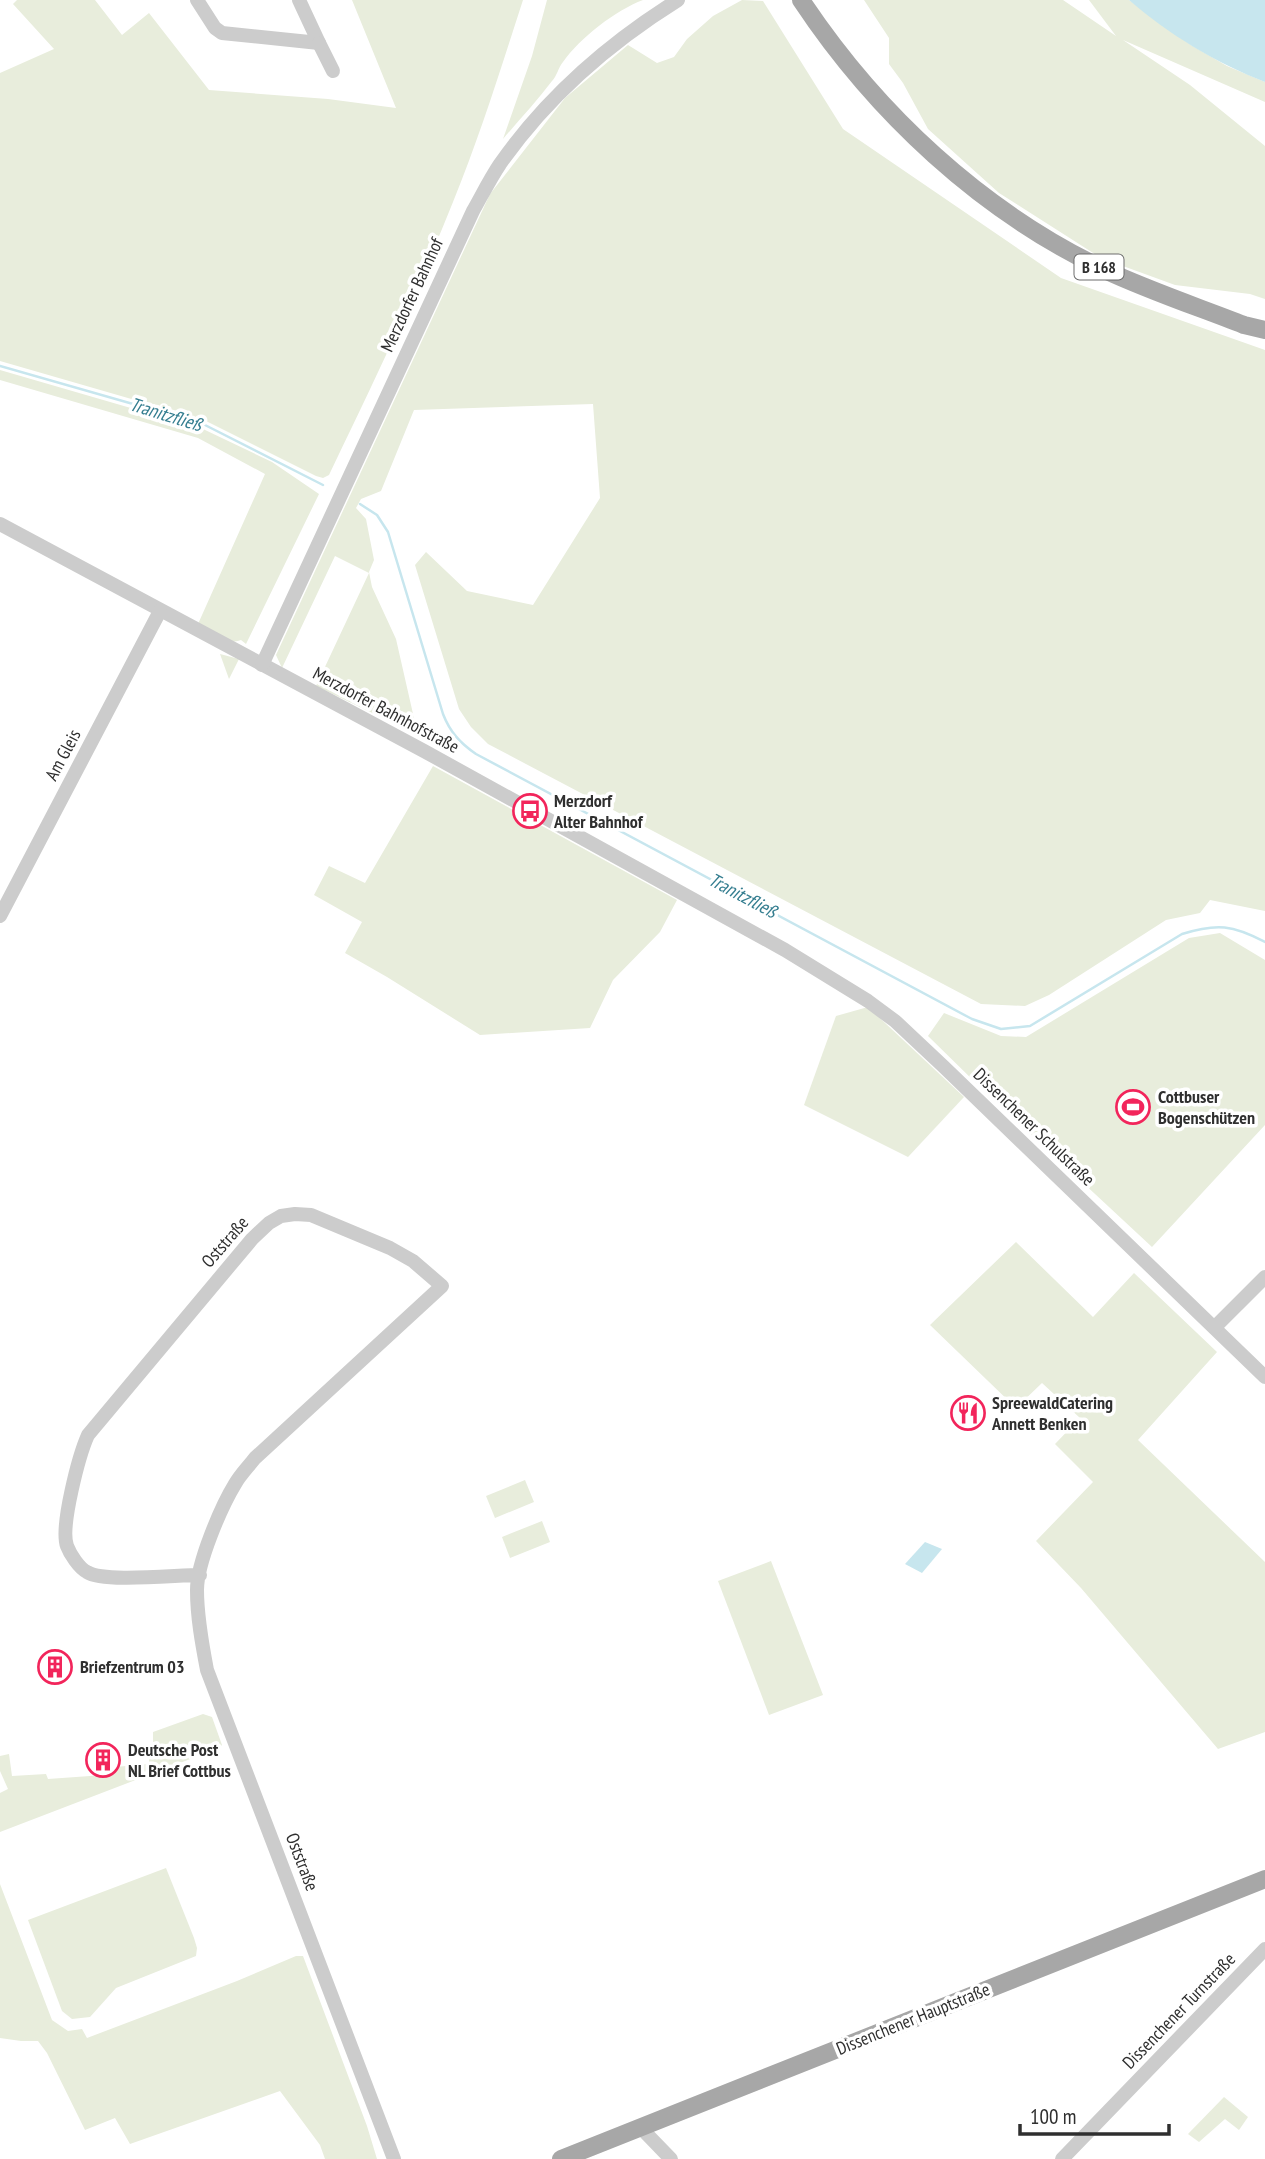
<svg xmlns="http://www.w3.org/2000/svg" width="1265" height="2159" viewBox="0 0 1265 2159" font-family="'PT Sans Narrow',sans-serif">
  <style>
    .green { fill: #e8eddc }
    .water { fill: #c7e6ee }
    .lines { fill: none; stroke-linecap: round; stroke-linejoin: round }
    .stream { stroke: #c7e6ee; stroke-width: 2.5 }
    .minor { stroke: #ccc; stroke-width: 14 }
    .major { stroke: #a7a7a7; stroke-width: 18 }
    .labels { text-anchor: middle; stroke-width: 7; stroke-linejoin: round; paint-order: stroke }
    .shield { fill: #fff; stroke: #6d6d6d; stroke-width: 2 }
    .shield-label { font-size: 16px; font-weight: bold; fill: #2f2f2f }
    .street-label { font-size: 18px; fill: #2f2f2f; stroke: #fff }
    .poi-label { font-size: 18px; font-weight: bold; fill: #2f2f2f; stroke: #fff; text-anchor: start }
    .water-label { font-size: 19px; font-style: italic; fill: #357e90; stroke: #fff }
  </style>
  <rect width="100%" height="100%" fill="#fff"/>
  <g class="green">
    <path d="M17 0H95L122 35 149 13 209 90 328 99 396 108 352 0H523C501 68 480 136 453 202 416 295 372 385 329 475L323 478 316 476 204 420 0 361V73L54 49 13 4Z"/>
    <path d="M547 0H643C616 10 580 38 563 62 558 68 557 76 552 81 537 101 519 120 503 139L532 56Z"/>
    <polygon points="742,0 763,1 843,129 1061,278 1265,350 1265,911 1210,900 1200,913 1166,920 1049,995 1025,1006 981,1004 488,744 471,727 459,709 415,565 426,552 467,591 533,605 600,498 593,404 414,410 381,491 361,499 356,508 366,519 374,560 369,572 372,587 396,639 416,727 410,731 316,686 369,573 335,556 282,668 276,655 490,194 565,98 628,45 657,63 674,57 687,39 713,16"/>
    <polygon points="864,0 1063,0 1116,36 1089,0 1129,0 1191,45 1227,66 1265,82 1265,102 1123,40 1190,85 1265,146 1265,299 1250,294 1175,285 1101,258 999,193 928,129 903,83 889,64 889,38"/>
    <path d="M0 370 203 429 272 462 319 494 246 644 241 640C228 646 210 631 198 624L265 474 198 438 0 380Z"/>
    <polygon points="220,654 239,659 229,679"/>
    <polygon points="433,766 677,900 660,932 613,980 590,1028 480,1035 387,977 345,953 362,922 314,895 329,866 365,883"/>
    <polygon points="1220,933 1265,960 1265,1125 1152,1247 981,1088 928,1036 944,1013 1001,1036 1026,1037 1189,938"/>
    <polygon points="868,1007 964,1097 908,1157 804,1105 836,1016"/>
    <polygon points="1016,1242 1093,1317 1134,1273 1217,1352 1138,1440 1265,1562 1265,1732 1218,1749 1081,1588 1036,1541 1093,1482 1055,1444 1080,1418 1042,1383 1016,1408 930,1325"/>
    <polygon points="525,1480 534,1502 495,1518 486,1496"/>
    <polygon points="542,1521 550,1542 510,1558 502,1537"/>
    <polygon points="771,1561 823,1695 769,1715 718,1581"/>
    <polygon points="203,1714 212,1717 222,1745 219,1748 0,1832 0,1793 8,1789 0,1771 0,1756 9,1754 12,1776 46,1774 48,1779 104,1775 103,1768 149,1764 149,1756 153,1755 153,1732"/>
    <polygon points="166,1868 194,1938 197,1948 196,1956 116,1988 90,2017 72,2019 62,2011 28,1920"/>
    <polygon points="0,1884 52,2020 68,2031 82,2029 87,2038 237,1981 296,1956 303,1956 367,2126 377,2159 325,2159 320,2145 280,2091 130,2144 115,2118 85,2130 47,2053 38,2041 21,2041 0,2038"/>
    <polygon points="1224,2097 1248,2117 1239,2130 1225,2119 1199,2142 1188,2134"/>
  </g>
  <g class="water">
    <path d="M1129 0H1265V82C1216 63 1168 34 1129 0Z"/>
    <polygon points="925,1542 942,1549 922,1573 905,1564"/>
  </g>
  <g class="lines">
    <g class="stream">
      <polyline points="0,366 203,424 323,485"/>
      <path d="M360 504 377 515 388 532 443 714C450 732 460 743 476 754L972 1019 1001 1029 1030 1026 1182 934C1217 923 1233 925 1265 942"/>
    </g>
    <g class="minor">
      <polyline points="197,0 215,28 222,33 319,43 299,0"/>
      <polyline points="319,43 333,71"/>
      <polyline points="0,524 424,751 785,950 868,1001 895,1021 944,1067 1265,1377"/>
      <path d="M262 665 473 211C482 195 490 179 500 164 547 97 609 43 678 0"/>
      <polyline points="0,916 160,611"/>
      <polyline points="1215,1327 1265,1277"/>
      <path d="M200 1575C176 1575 104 1583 87 1572 79 1568 70 1554 67 1546 60 1527 79 1455 88 1435L252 1239 269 1223 281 1216 295 1214 311 1215 390 1248 413 1261 442 1286 255 1458C248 1467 240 1475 235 1484 221 1507 197 1563 197 1590 197 1617 202 1644 207 1670L394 2159"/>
      <polyline points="640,2127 671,2159"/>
      <polyline points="1062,2159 1265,1949"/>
    </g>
    <g class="major">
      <path d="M801 0C876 113 981 211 1105 270 1150 291 1198 307 1244 325L1265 330"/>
      <polyline points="561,2159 1265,1879"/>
    </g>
  </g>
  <defs>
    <g id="bus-ring" transform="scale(1.75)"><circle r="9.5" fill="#fff" stroke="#f2255b" stroke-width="1.5"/><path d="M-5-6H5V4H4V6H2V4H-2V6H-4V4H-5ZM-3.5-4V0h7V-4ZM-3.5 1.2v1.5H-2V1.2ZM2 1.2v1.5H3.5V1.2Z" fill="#f2255b"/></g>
    <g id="stadium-ring" transform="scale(1.75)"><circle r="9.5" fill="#fff" stroke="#f2255b" stroke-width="1.5"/><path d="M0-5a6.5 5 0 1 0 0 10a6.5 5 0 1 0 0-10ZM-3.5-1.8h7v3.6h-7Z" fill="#f2255b"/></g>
    <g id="restaurant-ring" transform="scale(1.75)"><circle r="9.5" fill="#fff" stroke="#f2255b" stroke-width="1.5"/><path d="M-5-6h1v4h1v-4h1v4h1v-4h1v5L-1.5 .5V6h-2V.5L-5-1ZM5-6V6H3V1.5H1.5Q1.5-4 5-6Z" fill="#f2255b"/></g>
    <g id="building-ring" transform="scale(1.75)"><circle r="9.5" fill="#fff" stroke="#f2255b" stroke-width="1.5"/><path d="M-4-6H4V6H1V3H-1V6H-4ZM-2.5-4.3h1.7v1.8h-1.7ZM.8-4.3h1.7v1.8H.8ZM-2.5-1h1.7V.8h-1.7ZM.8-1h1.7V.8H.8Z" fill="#f2255b"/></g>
  </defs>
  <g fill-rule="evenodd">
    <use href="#bus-ring" x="530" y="811"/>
    <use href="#stadium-ring" x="1133" y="1107"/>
    <use href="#restaurant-ring" x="968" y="1413"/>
    <use href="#building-ring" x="55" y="1667"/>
    <use href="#building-ring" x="103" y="1760"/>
  </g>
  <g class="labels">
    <rect class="shield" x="1074.5" y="254.5" width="49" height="25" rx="5"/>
    <g class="shield-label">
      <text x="1099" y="273">B 168</text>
    </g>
    <g class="street-label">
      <text transform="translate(412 295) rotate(-65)" y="6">Merzdorfer Bahnhof</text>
      <text transform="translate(386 710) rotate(28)" y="6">Merzdorfer Bahnhofstraße</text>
      <text transform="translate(63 755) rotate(-62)" y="6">Am Gleis</text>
      <text transform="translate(1034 1127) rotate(44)" y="6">Dissenchener Schulstraße</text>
      <text transform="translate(225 1242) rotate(-49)" y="6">Oststraße</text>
      <text transform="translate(302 1862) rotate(69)" y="6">Oststraße</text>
      <text transform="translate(1179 2011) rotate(-46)" y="6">Dissenchener Turnstraße</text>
      <text transform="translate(913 2019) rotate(-22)" y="6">Dissenchener Hauptstraße</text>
    </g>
    <g class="poi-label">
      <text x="554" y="807">Merzdorf<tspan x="554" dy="21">Alter Bahnhof</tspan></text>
      <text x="1158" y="1103">Cottbuser<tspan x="1158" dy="21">Bogenschützen</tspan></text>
      <text x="992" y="1409">SpreewaldCatering<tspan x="992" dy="21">Annett Benken</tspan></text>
      <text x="80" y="1673">Briefzentrum 03</text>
      <text x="128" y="1756">Deutsche Post<tspan x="128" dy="21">NL Brief Cottbus</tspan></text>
    </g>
    <g class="water-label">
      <text transform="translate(166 414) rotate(17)" y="7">Tranitzfließ</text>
      <text transform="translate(743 895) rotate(28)" y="7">Tranitzfließ</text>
    </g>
  </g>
  <path d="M1020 2124v10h149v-10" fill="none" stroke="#2f2f2f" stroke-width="3.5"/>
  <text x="1030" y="2124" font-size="21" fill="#2f2f2f" stroke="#ffffff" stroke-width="5" paint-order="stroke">100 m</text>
</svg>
